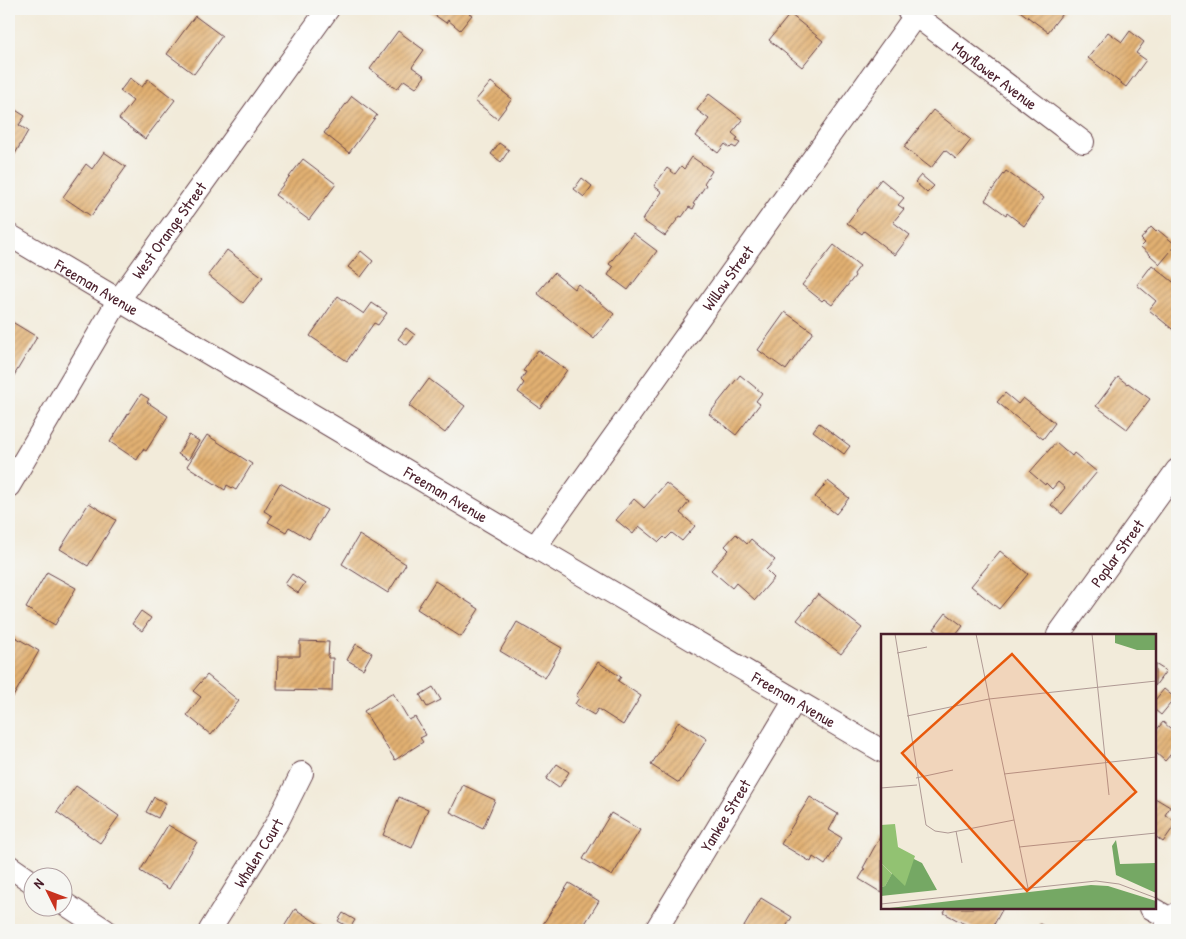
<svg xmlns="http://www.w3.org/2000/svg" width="1186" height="939" viewBox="0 0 1186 939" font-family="'Patrick Hand',sans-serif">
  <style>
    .building { fill: url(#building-hatch) }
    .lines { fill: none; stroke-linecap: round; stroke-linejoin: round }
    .street-casing { stroke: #633e45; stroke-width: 24 }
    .secondary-casing { stroke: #633e45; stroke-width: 29 }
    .street { stroke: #fff; stroke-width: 22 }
    .secondary { stroke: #fff; stroke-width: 28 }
    .labels { text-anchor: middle; stroke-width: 4; stroke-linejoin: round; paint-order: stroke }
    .street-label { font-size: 16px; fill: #4a1f2b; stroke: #f6f6f2 }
    .inset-road { fill: none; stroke: #af9994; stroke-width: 1 }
    .view { fill: #e8590c; fill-opacity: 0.15; stroke: #e8590c; stroke-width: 2.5 }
    .inset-edge { fill: none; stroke: #4a1f2b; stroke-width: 2.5 }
  </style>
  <defs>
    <pattern id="building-hatch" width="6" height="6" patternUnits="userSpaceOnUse" patternTransform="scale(1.25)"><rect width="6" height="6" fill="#e2b172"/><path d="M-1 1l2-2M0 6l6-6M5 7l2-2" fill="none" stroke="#b98f5e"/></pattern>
  </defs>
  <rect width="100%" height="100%" fill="#f6f6f2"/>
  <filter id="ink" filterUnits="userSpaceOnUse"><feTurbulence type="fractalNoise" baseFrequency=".02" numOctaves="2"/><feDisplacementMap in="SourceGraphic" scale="10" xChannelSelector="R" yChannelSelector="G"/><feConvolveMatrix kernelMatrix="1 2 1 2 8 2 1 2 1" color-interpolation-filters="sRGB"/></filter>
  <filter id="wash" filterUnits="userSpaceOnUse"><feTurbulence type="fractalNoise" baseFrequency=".0096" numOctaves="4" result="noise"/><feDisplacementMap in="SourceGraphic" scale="20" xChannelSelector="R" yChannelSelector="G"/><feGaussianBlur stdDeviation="1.12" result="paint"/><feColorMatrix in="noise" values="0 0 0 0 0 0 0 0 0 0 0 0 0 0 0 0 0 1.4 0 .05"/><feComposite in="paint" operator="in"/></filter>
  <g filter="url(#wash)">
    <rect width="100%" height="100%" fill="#f2ebda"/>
    <g id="blocks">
      <g class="building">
        <polygon points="426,9 473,9 469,13 472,15 460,30 448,20 446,23"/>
        <polygon points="1017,9 1064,9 1065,10 1048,32"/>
        <polygon points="790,14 823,41 802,67 769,40"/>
        <polygon points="195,16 222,36 194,74 167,54"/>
        <polygon points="398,31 424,50 412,67 425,76 416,88 404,80 397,89 370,69"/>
        <polygon points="1130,31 1144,42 1136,53 1146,60 1126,87 1088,58 1108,32 1122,42"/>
        <polygon points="130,78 142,87 148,79 175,100 145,139 119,119 133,101 120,91"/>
        <polygon points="491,82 512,99 497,119 475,101"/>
        <polygon points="709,94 743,120 732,133 738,138 736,141 740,143 736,148 732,146 730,148 725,144 718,153 696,136 709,119 697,110"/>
        <polygon points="352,96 377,115 349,153 324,133"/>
        <polygon points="14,109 25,116 19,125 28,131 11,161 9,160 9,118"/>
        <polygon points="933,110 971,140 956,159 945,150 931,168 904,147"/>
        <polygon points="499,143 509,150 501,162 491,154"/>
        <polygon points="104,152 126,167 91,216 63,197 86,164 92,169"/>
        <polygon points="692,157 712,171 704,183 706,185 693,204 695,205 693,209 689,207 682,217 680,216 665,236 642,220 662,192 654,186 667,168 675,174 681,166 684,169"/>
        <polygon points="303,159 336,184 309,220 275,195"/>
        <polygon points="1006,171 1044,198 1024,226 1007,213 1006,215 985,200"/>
        <polygon points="921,175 934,186 927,193 915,182"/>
        <polygon points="582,178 592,186 584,197 574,189"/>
        <polygon points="881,179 904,198 898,205 904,209 893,222 910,235 895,255 864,231 862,234 847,223"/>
        <polygon points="1151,227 1156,232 1158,230 1176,245 1160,264 1141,247 1145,243 1141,239"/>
        <polygon points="633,233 657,251 628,290 608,275 613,267 609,264"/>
        <polygon points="834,245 860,266 854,274 855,276 832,305 824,299 822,301 802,285"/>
        <polygon points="227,250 263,277 243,303 208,275"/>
        <polygon points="361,251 373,261 361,277 348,267"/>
        <polygon points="1152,265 1177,285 1177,333 1149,310 1156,301 1137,285"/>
        <polygon points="554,273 574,289 578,284 614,314 594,339 537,293"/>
        <polygon points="338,296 364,314 372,303 387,313 378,325 374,323 347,361 310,336"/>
        <polygon points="785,312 813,332 786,370 758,350"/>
        <polygon points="9,320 37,337 9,384"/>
        <polygon points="406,328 415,335 407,345 398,339"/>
        <polygon points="538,350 567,370 540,408 518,392 524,383 521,380 526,372 523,371"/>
        <polygon points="740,375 762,393 756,401 760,404 736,435 709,414"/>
        <polygon points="1118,377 1127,384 1128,383 1150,399 1127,429 1096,406"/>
        <polygon points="429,379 465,406 445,433 409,406"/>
        <polygon points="1005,393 1018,404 1023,398 1055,423 1043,439 997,402"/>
        <polygon points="141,394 149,399 147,402 168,416 146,451 143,449 137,460 110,442"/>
        <polygon points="819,423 850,446 844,454 813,431"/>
        <polygon points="189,435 199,441 188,460 178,454"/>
        <polygon points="207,435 252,464 236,490 227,485 225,490 187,466"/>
        <polygon points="1056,442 1072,456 1074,453 1097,472 1062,514 1051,505 1065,488 1058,482 1052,489 1046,483 1045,485 1030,472"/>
        <polygon points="828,481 849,498 836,514 815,497"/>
        <polygon points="280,483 327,510 309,539 289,527 286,532 268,522 272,516 264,511"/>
        <polygon points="666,483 689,502 680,513 695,526 682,541 672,533 666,539 664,537 659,542 639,526 633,534 616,520 634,499 644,508"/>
        <polygon points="89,503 116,520 88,566 60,549"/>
        <polygon points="736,534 747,544 751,539 775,560 766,570 774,578 755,600 736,583 732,588 711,570 729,550 725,546"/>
        <polygon points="359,535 406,564 388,593 342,564"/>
        <polygon points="1000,551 1028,574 999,609 971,586"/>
        <polygon points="47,572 76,588 55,625 26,608"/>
        <polygon points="292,574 305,583 298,593 285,584"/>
        <polygon points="435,581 479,609 461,637 417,609"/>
        <polygon points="818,594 862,628 841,654 797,620"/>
        <polygon points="141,611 151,618 142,631 132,624"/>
        <polygon points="946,613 963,626 956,635 942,635 934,629"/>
        <polygon points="517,622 562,648 545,678 500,651"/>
        <polygon points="12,635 39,651 13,697 9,694 9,640"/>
        <polygon points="300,641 329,642 328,658 333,658 332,691 277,690 278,656 300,656"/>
        <polygon points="356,644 372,653 363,669 347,660"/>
        <polygon points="598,662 621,677 618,681 641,696 623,725 598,709 594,715 575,704 579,698 576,696"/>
        <polygon points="1155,664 1166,671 1155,686"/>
        <polygon points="207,675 239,701 211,735 187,715 201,697 193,691"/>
        <polygon points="433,687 441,700 427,707 420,695"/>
        <polygon points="1164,689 1175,698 1161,715 1155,710 1155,700"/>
        <polygon points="393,693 409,720 415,717 426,735 420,738 423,742 395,760 364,711"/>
        <polygon points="679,721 707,739 679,783 651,765"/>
        <polygon points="1163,722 1177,734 1177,747 1165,761 1155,752 1155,732"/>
        <polygon points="557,764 569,772 559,788 546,779"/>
        <polygon points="463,785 495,800 483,828 450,812"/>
        <polygon points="76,786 119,816 100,843 57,812"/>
        <polygon points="154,797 166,803 158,818 146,812"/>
        <polygon points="399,797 428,809 412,848 383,835"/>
        <polygon points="810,797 838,814 829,830 842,838 825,865 813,857 811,862 781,844"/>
        <polygon points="1155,798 1170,807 1165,815 1177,822 1163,842 1155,836"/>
        <polygon points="611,813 640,830 612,876 583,859"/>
        <polygon points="168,825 197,842 169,889 140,871"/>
        <polygon points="880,837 882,838 882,893 859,879 865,869 863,868"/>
        <polygon points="569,883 599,901 581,930 546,930 548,927 543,924"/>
        <polygon points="761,898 792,917 784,930 742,930"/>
        <polygon points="947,908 1003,908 991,930 976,930 944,913"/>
        <polygon points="295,909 322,926 319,930 282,930"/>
        <polygon points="343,913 355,920 350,928 338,921"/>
        <polygon points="1040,924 1052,930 1032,930 1034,927 1037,929"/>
      </g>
    </g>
  </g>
  <g filter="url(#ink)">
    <use href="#blocks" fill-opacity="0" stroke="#633e45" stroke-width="1"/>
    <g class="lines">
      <g class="street-casing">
        <g id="street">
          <path id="s1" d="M907 9 1083 142"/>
          <path id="s2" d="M9 235 535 547 882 751"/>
          <path id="s3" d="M9 486 118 301 328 9"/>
          <path id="s4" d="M535 547 920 9"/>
          <path id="s5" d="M1058 635 1177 470"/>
          <polyline points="9,866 32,882"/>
          <polyline points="62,902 105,930"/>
          <polyline points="1151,908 1174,921"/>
          <path id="s6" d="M210 930 277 823 302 773"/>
          <path id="s7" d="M656 930 795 700"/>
        </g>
      </g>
      <g class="secondary-casing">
        <polyline id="secondary" points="1167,930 1177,917"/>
      </g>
      <use href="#street" class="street"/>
      <use href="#secondary" class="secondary"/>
    </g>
  </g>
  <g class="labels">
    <g class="street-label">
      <text dy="6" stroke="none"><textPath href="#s1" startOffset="110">Mayflower Avenue</textPath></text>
      <text dy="6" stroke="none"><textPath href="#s3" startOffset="302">West Orange Street</textPath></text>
      <text dy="6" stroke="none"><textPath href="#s4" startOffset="331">Willow Street</textPath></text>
      <text dy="6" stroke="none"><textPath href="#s2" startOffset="102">Freeman Avenue</textPath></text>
      <text dy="6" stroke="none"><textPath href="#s2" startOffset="508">Freeman Avenue</textPath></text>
      <text dy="6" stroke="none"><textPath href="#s5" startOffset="101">Poplar Street</textPath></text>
      <text dy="6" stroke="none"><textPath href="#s2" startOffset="912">Freeman Avenue</textPath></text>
      <text dy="6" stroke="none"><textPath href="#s7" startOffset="134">Yankee Street</textPath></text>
      <text dy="6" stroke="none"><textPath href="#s6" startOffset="91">Whalen Court</textPath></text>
    </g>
  </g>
  <g transform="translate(881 634)">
    <rect width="275" height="275" fill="#f2ebda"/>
    <path d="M0 229 11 240 4 252 0 253Z" fill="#92c272"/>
    <path d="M234 0H275V16H256L234 9ZM235 206 239 230 275 229V259L235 241 231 212ZM29 223 41 229 56 256 0 262V253L4 252 13 236ZM210 251 227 252 275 267V275H0Z" fill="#75a864"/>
    <path d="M14 190 17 213 34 222 24 252 0 229V191Z" fill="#92c272"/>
    <path class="inset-road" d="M14 0 45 191 54 197 67 199 133 186M95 0 147 254M211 0 228 161M16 19 46 13M26 82 108 65 275 47M123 140 275 123M35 144 72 136M0 154 36 151M75 197 81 229M138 213 275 199M0 270 215 247 238 250 275 264"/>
    <path class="view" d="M131 20 255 158 146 257 21 119Z"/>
    <rect width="275" height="275" class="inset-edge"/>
  </g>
  <rect width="1186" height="939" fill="none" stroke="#f6f6f2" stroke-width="30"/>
  <g transform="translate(48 892) rotate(312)"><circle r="24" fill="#f6f6f2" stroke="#b1a0a2"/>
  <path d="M0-4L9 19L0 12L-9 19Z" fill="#c8321e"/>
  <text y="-8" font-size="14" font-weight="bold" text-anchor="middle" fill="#4a1f2b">N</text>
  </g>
</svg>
